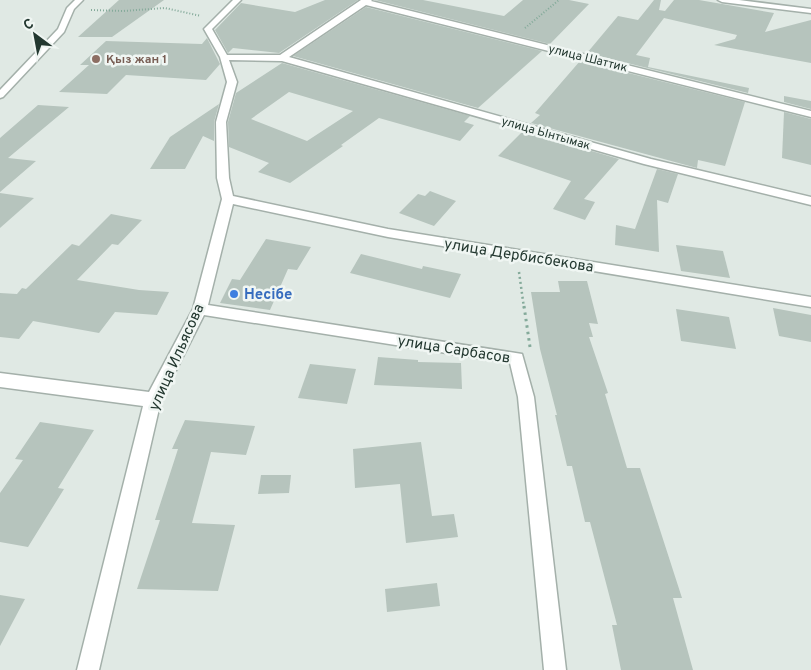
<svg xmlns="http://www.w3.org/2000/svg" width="811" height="670" viewBox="0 0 811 670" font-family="Overpass,sans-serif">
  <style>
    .building { fill: #b6c4bd; fill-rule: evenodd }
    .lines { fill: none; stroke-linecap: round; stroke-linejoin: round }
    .minor-casing { stroke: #a4b0aa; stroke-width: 3 }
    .path-far2 { stroke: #84aa9a; stroke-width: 2; stroke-dasharray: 1 2; stroke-linecap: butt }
    .path-far1 { stroke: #84aa9a; stroke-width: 2.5; stroke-dasharray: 2 3; stroke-linecap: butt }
    .path { stroke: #84aa9a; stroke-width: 3; stroke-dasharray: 2.5 4; stroke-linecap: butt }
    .minor { fill: #fff; fill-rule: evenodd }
    .education-dot { fill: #8d6e63; stroke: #f0f6f3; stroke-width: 2 }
    .shop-dot { fill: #3f7fe0; stroke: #f0f6f3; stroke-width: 2 }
    .labels { text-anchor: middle; stroke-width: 5; stroke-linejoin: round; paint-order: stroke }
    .far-street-label { font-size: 12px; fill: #233830; stroke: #f0f6f3 }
    .far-education-label { font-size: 12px; font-weight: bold; fill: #785e54; stroke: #f0f6f3; text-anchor: start }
    .street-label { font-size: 15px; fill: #233830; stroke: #f0f6f3 }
    .shop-label { font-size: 15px; font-weight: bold; fill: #366cbe; stroke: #f0f6f3; text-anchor: start }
  </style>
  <rect width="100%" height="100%" fill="#e0e9e4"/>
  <g class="building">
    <polygon points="119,0 164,0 112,37 78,37"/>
    <polygon points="325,0 358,0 279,53 233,48 228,53 215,30 241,3 295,12"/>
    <polygon points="375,0 423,0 504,16 523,0 569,0 589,4 550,44"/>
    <polygon points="654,0 661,0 659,10 665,11 674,0 699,0 774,13 765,32 811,20 811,63 714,45 735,39 737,35 664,18 636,55 650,58 648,67 749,88 748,93 587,53 618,16 638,20"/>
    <polygon points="366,7 542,51 478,108 293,56"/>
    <polygon points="207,38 220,64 206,80 126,75 107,94 59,92 89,65 80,65 106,41 202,44"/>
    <polygon points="580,61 745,102 725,166 698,160 697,168 531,123 540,115 535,113"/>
    <path d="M282 63 470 116 464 122 474 125 460 141 379 118 341 145 343 146 290 183 258 172 269 163 229 147 228 122 236 93ZM289 92 353 111 307 141 251 119Z"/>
    <polygon points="784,96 811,101 811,109 784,102"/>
    <polygon points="219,104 214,122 214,141 203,136 185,169 150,169 170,137"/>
    <polygon points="38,105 69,107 8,158 36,161 0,192 0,138"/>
    <polygon points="784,112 811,119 811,165 782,158"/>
    <polygon points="523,131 619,159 584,199 595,202 585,220 553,209 571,181 498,156"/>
    <polygon points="657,169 678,174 668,203 657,200 659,252 615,245 616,225 635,229"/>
    <polygon points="430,191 456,201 434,226 399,213 418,194 425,196"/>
    <polygon points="0,193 34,198 0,228"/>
    <polygon points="111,214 142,220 118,245 112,244 77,280 139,290 169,292 157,315 115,312 99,333 33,321 19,339 0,337 0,293 17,294 22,288 26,289 72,244 79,246"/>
    <polygon points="266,239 311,247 297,270 288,269 270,310 220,303 232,279 240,280"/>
    <polygon points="676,245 723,251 730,278 681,271"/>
    <polygon points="361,254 422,269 423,266 461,274 450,298 350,273"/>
    <polygon points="558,281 587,281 598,324 589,323 593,337 589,337 608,393 605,394 627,468 640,468 682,598 673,598 693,670 621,670 612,625 617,625 590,522 585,522 572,466 567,466 555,415 557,415 540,349 531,292 560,292"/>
    <polygon points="773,308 811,315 811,342 779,336"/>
    <polygon points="676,309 729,317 736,349 681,341"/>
    <polygon points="378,357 418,360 418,362 461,363 462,389 374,385"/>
    <polygon points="310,364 356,369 347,404 298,398"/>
    <polygon points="185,420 255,426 246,455 211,452 192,523 235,525 218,591 137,589 160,520 155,520 178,449 172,449"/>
    <polygon points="40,422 94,430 58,488 64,489 28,547 0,542 0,493 23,460 15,459"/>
    <polygon points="421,442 432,516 454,514 458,537 406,543 400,484 355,488 353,449"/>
    <polygon points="261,475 291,475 289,493 258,494"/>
    <polygon points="437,583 440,606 387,612 385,589"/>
    <polygon points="0,595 25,599 0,646"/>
  </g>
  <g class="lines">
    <g class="minor-casing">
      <g id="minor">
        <polygon points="75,0 83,0 74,9 64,32 3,97 0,98 0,90 58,29 67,8"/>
        <polygon points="233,0 241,0 212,29 227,55 280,55 361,0 372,0 371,1 811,111 811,117 366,5 289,57 651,159 811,197 811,205 644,164 282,61 229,60 237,82 226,122 229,178 233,196 388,229 811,297 811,307 388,237 233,204 208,305 522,354 534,397 566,670 544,670 518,397 510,363 204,315 161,400 99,670 77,670 143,406 0,387 0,373 149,392 193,309 222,199 217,178 216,122 227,82 220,57 204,29"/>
        <polygon points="718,0 739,0 811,9 811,13 722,2"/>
      </g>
    </g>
    <g class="path-far2">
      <polyline points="91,10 123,11 165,8 201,16"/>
      <polyline points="525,28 559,0"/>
    </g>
    <polyline class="path-far1" points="519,272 524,308"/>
    <polyline class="path" points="524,306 530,347"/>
    <use href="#minor" class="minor"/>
  </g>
  <circle class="education-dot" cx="96" cy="59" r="5"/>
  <circle class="shop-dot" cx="234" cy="294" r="5"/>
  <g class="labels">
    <g class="far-street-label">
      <text transform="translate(588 58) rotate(14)" y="4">улица Шаттик</text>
      <text transform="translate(546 133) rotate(16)" y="4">улица Ынтымак</text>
    </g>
    <g class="far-education-label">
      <text x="106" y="63">Қыз жан 1</text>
    </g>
    <g class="street-label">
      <text transform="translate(519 255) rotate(9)" y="5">улица Дербисбекова</text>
      <text transform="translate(454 349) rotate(9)" y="5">улица Сарбасов</text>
      <text transform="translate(176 357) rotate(-66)" y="5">улица Ильясова</text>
    </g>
    <g class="shop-label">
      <text x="244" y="299">Несібе</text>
    </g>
  </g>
  <g transform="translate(35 35) rotate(328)" stroke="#f0f6f3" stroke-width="4" paint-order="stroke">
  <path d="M0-4L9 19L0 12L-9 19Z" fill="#233830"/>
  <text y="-8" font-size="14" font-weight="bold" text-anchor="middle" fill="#233830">С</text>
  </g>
</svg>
